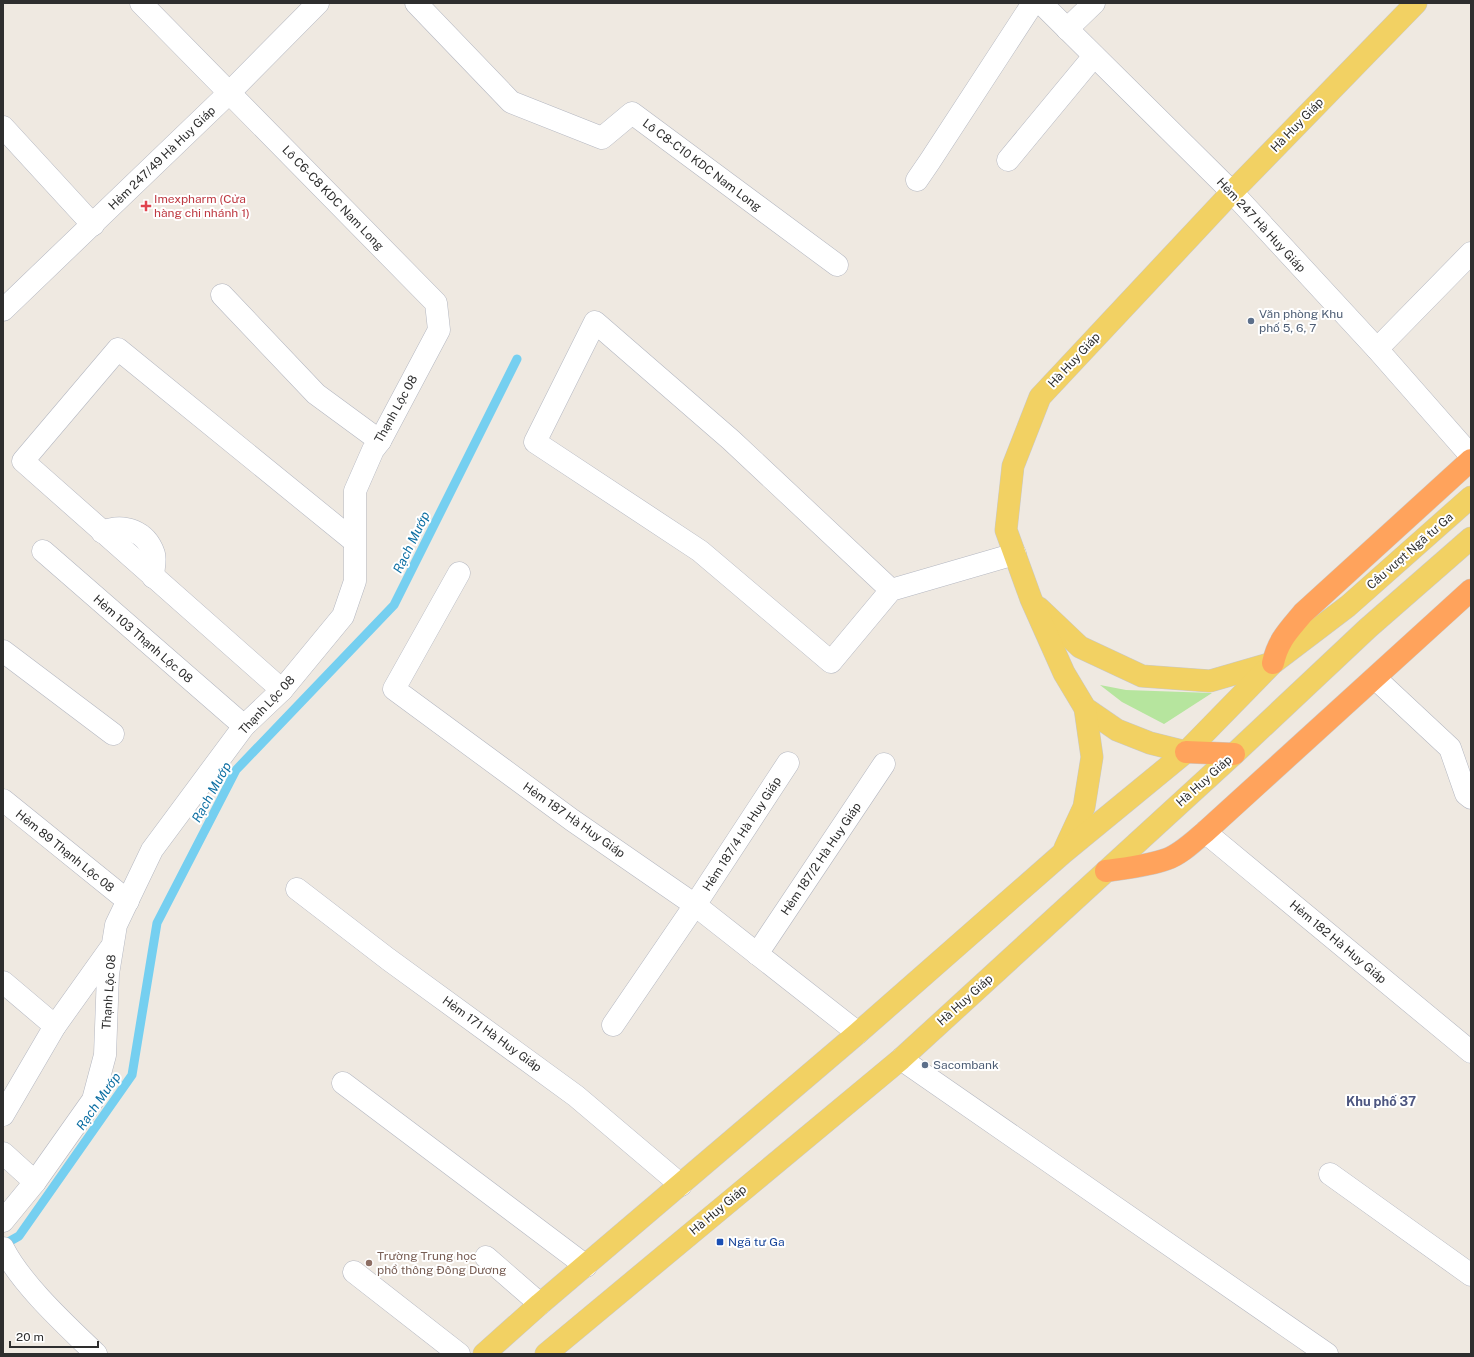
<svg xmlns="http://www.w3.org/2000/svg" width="1474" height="1357" viewBox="0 0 1474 1357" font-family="'Public Sans',sans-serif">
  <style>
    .green { fill: #b6e59e }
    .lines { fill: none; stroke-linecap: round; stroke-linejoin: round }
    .stream { stroke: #75cff0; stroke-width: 9 }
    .minor-casing { stroke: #b4b7c1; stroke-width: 23 }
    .major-casing { stroke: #c9c9c9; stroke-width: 23 }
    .highway-casing { stroke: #c9c9c9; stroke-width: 23 }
    .minor { stroke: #fff; stroke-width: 22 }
    .major { stroke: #f2d163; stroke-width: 22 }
    .highway { stroke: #ffa35c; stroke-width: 22 }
    .health-dot { fill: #e0444e; stroke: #fff; stroke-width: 1.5 }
    .service-dot { fill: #5c6f8a; stroke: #fff; stroke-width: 1.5 }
    .transit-dot { fill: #1a4fb4; stroke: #fff; stroke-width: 1.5 }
    .education-dot { fill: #8d6e63; stroke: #fff; stroke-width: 1.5 }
    .labels { text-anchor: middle; stroke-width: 4; stroke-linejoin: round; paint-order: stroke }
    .street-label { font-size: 12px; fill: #2e2e2e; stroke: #fff }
    .health-label { font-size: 12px; fill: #be3a42; stroke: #fff; text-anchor: start }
    .service-label { font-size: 12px; fill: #4e5e75; stroke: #fff; text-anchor: start }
    .transit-label { font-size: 12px; fill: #164399; stroke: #fff; text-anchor: start }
    .education-label { font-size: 12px; fill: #785e54; stroke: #fff; text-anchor: start }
    .water-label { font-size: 13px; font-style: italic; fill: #0d6fa3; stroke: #fff }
    .neighbourhood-label { font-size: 13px; font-weight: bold; fill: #4d5680; stroke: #fff }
  </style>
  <rect width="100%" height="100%" fill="#efe9e1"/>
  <polygon class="green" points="1100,685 1126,690 1212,693 1164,724 1122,702"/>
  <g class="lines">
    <polyline class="stream" points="3,1245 19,1236 132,1075 157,923 236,770 394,605 517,359"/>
    <g class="minor-casing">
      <g id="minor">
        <polyline points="416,3 511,102 602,138 632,113 837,265"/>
        <polyline points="1041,3 1232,192 1377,349 1471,456"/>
        <polyline points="1067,29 1094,3"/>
        <polyline points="3,127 93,225"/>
        <polyline points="1008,160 1094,56"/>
        <polyline points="917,180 930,161 1033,3"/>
        <polyline points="222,295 316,394 380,441"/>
        <polyline points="3,310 230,92 318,3"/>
        <polyline points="1377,349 1471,253"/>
        <path d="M102 532C124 523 146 531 154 554 156 560 153 570 153 577"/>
        <polyline points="43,551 244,726"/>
        <polyline points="459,573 394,689 572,820 695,905 858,1033"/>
        <polyline points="891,590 731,440 595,322 535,442 700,551 831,662 891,590 1015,554"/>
        <polyline points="3,651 113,734"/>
        <polyline points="1375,678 1450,748 1466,794 1471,798"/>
        <polyline points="282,690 23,461 118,349 354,541"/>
        <polyline points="3,800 128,901"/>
        <polyline points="1205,832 1471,1052"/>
        <polyline points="297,889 388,959 576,1096 681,1185"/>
        <polyline points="757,954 884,764"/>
        <polyline points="3,982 55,1026"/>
        <polyline points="613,1025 695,905 788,763"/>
        <polyline points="901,1059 1327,1354"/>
        <polyline points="343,1083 586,1266"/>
        <polyline points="3,1115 55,1026 110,949"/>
        <polyline points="3,1153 35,1182"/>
        <polyline points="1330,1174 1471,1275"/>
        <polyline points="3,1221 35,1182 93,1100 105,1055 108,974 116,925 152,850 244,726 282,690 343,616 355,581 355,491 373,450 380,441 439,330 436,303 141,3"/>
        <path d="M3 1248C22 1285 66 1325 96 1354"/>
        <polyline points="486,1257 540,1304"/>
        <polyline points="354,1272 459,1354"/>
      </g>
    </g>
    <g class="major-casing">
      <g id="major">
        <polyline points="1039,608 1080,647 1142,676 1210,681 1272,663"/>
        <polyline points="1186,752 1150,743 1117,730 1085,708 1064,673 1031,599 1006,530 1013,466 1040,397 1232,192 1416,3"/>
        <polyline points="1065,848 1084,807 1092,757 1085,708"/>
        <polyline points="484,1354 540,1304 858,1033 1063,853 1186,752 1273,663 1348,606 1471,497"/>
        <polyline points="546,1354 901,1059 1234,754 1368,628 1471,538"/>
      </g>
    </g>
    <g class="highway-casing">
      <g id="highway">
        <path d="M1273 663C1278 640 1289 630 1303 613L1471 460"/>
        <polyline points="1186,752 1234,754"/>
        <path d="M1106 871C1126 868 1148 866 1167 859 1181 854 1193 842 1205 832L1471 590"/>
      </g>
    </g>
    <use href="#minor" class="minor"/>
    <use href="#major" class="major"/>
    <use href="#highway" class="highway"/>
  </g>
  <path class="health-dot" d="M144 200h4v4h4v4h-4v4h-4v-4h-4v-4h4z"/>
  <g class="service-dot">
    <circle cx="1251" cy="321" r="4"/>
    <circle cx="925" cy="1065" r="4"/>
  </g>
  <rect class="transit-dot" x="716" y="1238" width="8" height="8" rx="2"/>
  <circle class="education-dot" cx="369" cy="1263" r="4"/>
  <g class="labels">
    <g class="street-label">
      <text transform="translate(1297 125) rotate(-46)" y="4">Hà Huy Giáp</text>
      <text transform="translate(162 158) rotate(-44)" y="4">Hẻm 247/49 Hà Huy Giáp</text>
      <text transform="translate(702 165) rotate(37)" y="4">Lô C8-C10 KDC Nam Long</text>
      <text transform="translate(333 198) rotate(46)" y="4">Lô C6-C8 KDC Nam Long</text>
      <text transform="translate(1261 225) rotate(47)" y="4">Hẻm 247 Hà Huy Giáp</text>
      <text transform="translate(1074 360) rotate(-47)" y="4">Hà Huy Giáp</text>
      <text transform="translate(396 409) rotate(-61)" y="4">Thạnh Lộc 08</text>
      <text transform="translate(1410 551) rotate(-41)" y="4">Cầu vượt Ngã tư Ga</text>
      <text transform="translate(143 639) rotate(41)" y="4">Hẻm 103 Thạnh Lộc 08</text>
      <text transform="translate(267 705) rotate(-47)" y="4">Thạnh Lộc 08</text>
      <text transform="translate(1204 781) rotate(-42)" y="4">Hà Huy Giáp</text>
      <text transform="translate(574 820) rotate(35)" y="4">Hẻm 187 Hà Huy Giáp</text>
      <text transform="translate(742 834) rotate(-57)" y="4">Hẻm 187/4 Hà Huy Giáp</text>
      <text transform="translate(65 851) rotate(39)" y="4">Hẻm 89 Thạnh Lộc 08</text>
      <text transform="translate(821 859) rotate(-56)" y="4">Hẻm 187/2 Hà Huy Giáp</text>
      <text transform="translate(1338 942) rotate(40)" y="4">Hẻm 182 Hà Huy Giáp</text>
      <text transform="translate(109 992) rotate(-86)" y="4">Thạnh Lộc 08</text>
      <text transform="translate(965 1000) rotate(-42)" y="4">Hà Huy Giáp</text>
      <text transform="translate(492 1034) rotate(36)" y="4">Hẻm 171 Hà Huy Giáp</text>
      <text transform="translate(718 1210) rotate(-40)" y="4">Hà Huy Giáp</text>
    </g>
    <g class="health-label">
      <text x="154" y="203">Imexpharm (Cửa<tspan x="154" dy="14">hàng chi nhánh 1)</tspan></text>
    </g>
    <g class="service-label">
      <text x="1259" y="318">Văn phòng Khu<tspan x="1259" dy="14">phố 5, 6, 7</tspan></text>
      <text x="933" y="1069">Sacombank</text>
    </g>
    <g class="transit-label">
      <text x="728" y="1246">Ngã tư Ga</text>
    </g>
    <g class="education-label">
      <text x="377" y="1260">Trường Trung học<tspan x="377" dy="14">phổ thông Đông Dương</tspan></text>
    </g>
    <g class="water-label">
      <text transform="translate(411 542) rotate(-64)" y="5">Rạch Mướp</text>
      <text transform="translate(211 792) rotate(-61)" y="5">Rạch Mướp</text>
      <text transform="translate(98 1101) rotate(-55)" y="5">Rạch Mướp</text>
    </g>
    <g class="neighbourhood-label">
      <text x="1381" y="1106">Khu phố 37</text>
    </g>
  </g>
  <rect width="1474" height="1357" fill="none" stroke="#2e2e2e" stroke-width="8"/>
  <path d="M10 1341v6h88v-6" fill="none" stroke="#2e2e2e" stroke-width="2"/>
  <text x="16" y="1341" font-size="12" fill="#2e2e2e" stroke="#ffffff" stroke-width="3" paint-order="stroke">20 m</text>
</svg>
